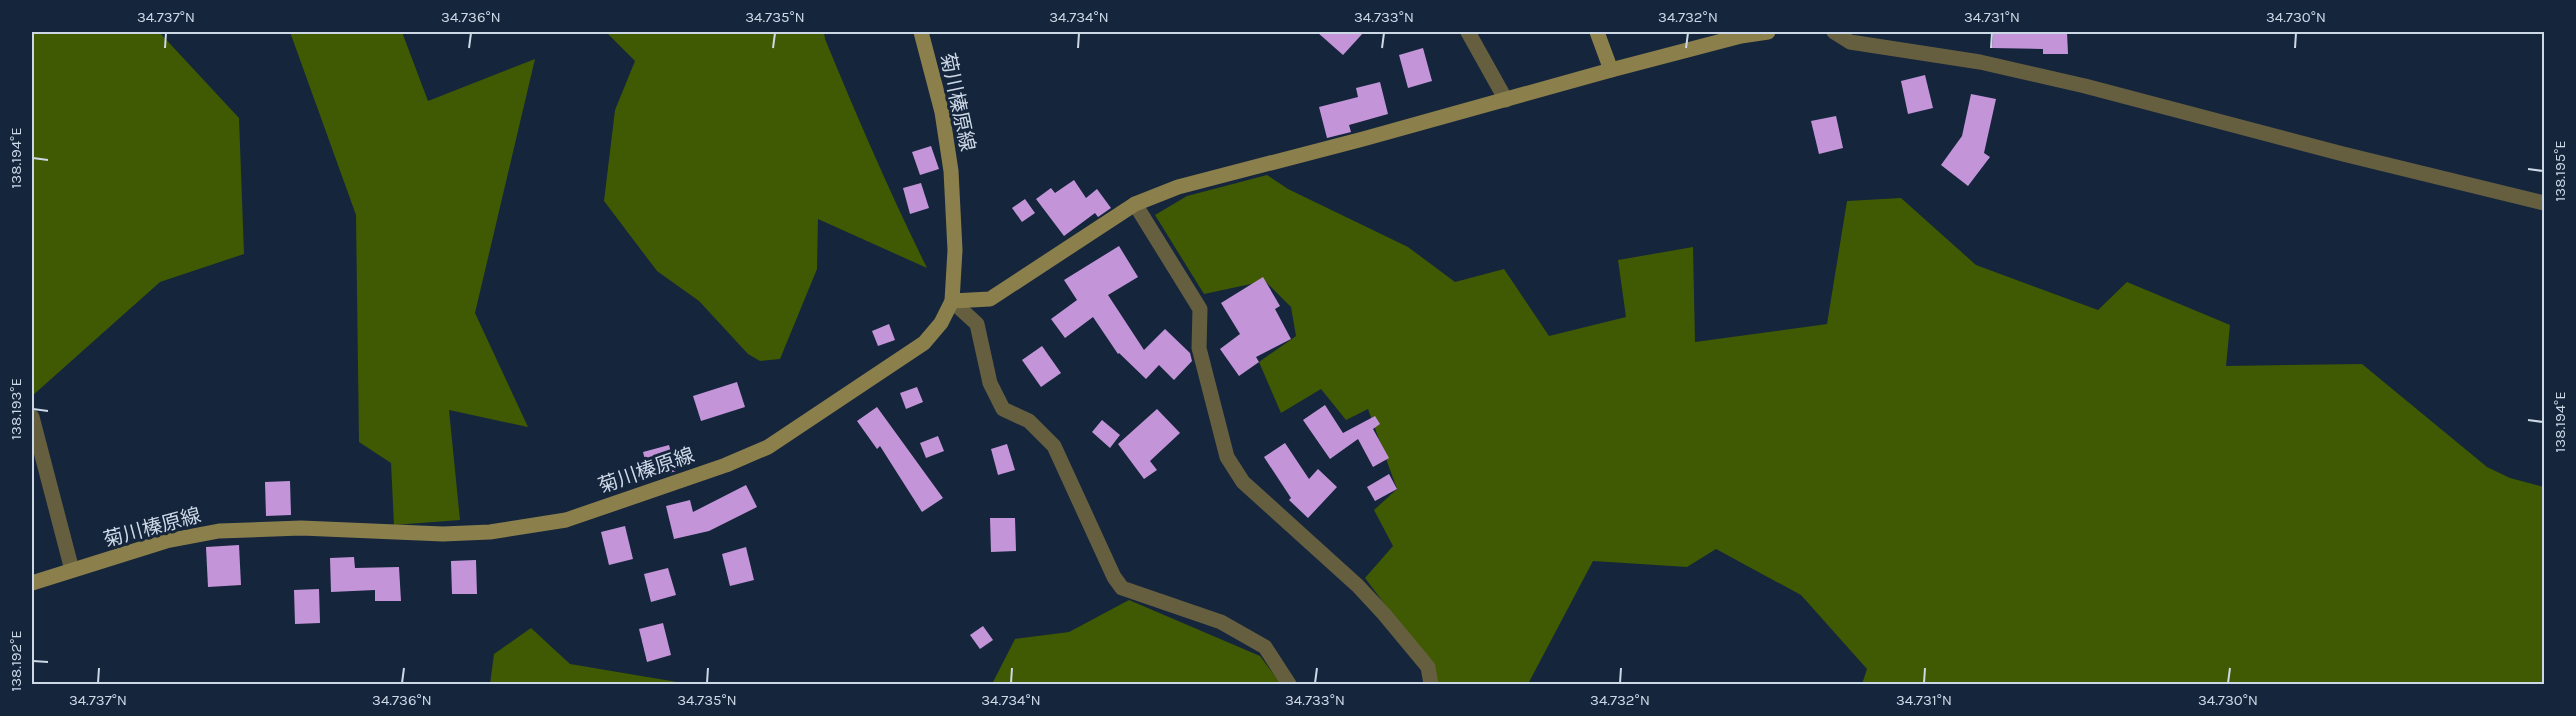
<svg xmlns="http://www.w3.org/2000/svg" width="2576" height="716" viewBox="0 0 2576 716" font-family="Karla,'Noto Sans JP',sans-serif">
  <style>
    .forest { fill: #405903 }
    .building { fill: #c395d8 }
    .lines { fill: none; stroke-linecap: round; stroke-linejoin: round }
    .street { stroke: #665f3f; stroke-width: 15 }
    .secondary { stroke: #8b7f4b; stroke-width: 15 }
    .ticks { fill: none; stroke: #cdd8e7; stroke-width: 2 }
    .labels { text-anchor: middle; stroke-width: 6; stroke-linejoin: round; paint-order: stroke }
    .street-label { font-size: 20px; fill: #cdd8e7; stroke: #15253c }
    .neatline { fill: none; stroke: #cdd8e7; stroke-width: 2 }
    .ticks-label { font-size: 15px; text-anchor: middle; fill: #cdd8e7 }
  </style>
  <rect width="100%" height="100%" fill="#15253c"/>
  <g class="forest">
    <polygon points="32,32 159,32 239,118 244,254 160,282 32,396"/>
    <polygon points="290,32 402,32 428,101 535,59 475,313 528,427 449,410 460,520 394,525 391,463 359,442 356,215"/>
    <path d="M606 32H824L825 39C857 117 890 193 927 268L818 219 817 269 780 359 760 361 748 354 699 301 657 271 604 201 615 110 635 61Z"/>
    <polygon points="1267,175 1288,189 1408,247 1455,282 1504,269 1549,336 1626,317 1618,260 1693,247 1695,342 1827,324 1847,201 1901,198 1976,265 2098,310 2127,282 2230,325 2226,366 2362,364 2487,467 2510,478 2544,487 2544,684 1862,684 1867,669 1801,595 1716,549 1687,567 1593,561 1528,684 1435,684 1431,666 1365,578 1393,546 1374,510 1397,489 1368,409 1346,420 1321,389 1281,413 1259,362 1296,336 1291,307 1265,281 1204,294 1155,215 1187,196"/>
    <polygon points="1129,600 1260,656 1281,684 992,684 1015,639 1069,632"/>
    <polygon points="531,628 570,664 689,684 490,684 494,654"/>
  </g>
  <g class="building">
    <polygon points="1317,32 1364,32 1343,55"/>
    <polygon points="1993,32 2067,32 2068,54 2043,54 2043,49 1992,48"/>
    <polygon points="1423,48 1432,81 1408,88 1399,55"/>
    <polygon points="1925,75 1933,108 1908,114 1901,81"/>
    <polygon points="1380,82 1388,114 1349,125 1351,132 1327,138 1319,107 1358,97 1356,88"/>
    <polygon points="1971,94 1996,99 1984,153 1990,157 1968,186 1941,165 1962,136"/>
    <polygon points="1836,116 1843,148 1819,154 1811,121"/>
    <polygon points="931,146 939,169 920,175 912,152"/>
    <polygon points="1074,180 1086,198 1097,189 1111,208 1098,217 1095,213 1064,236 1036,199 1051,188 1055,193"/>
    <polygon points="921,183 929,208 910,214 903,188"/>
    <polygon points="1025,199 1035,213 1022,222 1012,208"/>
    <polygon points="1119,246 1138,277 1108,295 1144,350 1165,329 1190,353 1192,361 1174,380 1159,365 1146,379 1119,353 1118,354 1093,317 1065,338 1051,319 1077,300 1064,280"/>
    <polygon points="1263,277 1280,306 1275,309 1291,339 1256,357 1259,362 1239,376 1220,349 1240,334 1221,303"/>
    <polygon points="889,324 895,340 878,346 872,331"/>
    <polygon points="1042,346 1061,373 1041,387 1022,360"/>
    <polygon points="737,382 745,407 701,421 693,396"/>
    <polygon points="917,387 923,402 906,409 900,393"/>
    <polygon points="1325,405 1343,433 1375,416 1380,424 1373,429 1389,458 1373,467 1358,439 1330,459 1303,420"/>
    <polygon points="877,407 943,498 922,512 880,446 877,449 857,421"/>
    <polygon points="1157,409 1180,433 1150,461 1157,470 1144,479 1118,444"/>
    <polygon points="1102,420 1120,435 1110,448 1092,432"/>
    <polygon points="938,436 944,451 926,458 920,443"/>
    <polygon points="1285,443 1309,479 1318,469 1337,487 1308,518 1289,500 1291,498 1264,457"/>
    <polygon points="1007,444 1015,470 998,475 991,449"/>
    <polygon points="669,445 676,471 650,479 643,452"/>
    <polygon points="1389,474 1397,489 1375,501 1367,487"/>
    <polygon points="290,481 291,515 266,516 265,482"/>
    <polygon points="746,485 757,507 709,531 674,539 666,506 690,500 693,512"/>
    <polygon points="990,518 1015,518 1016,551 991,552"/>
    <polygon points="625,526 633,559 609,565 601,532"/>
    <polygon points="239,545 241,585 208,587 206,547"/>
    <polygon points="746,547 754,580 730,586 722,554"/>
    <polygon points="354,557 355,568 399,567 401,601 375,601 375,590 331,592 330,558"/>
    <polygon points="476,560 477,594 452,594 451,561"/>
    <polygon points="668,568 676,595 651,602 644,574"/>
    <polygon points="319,589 320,623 295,624 294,590"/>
    <polygon points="663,623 671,655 647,662 639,629"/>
    <polygon points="983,626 993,640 980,649 970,635"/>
  </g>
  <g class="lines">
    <g class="street">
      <polyline points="1468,32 1506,100"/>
      <polyline points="1834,32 1850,42 1980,62 2085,86 2343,154 2544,203"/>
      <polyline points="1135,204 1200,309 1199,348 1227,457 1243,482 1358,586 1384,614 1428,667 1431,684"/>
      <polyline points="952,301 977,324 990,383 1003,409 1029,421 1054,446 1114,577 1122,588 1221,622 1265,647 1289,684"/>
      <polyline points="32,417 72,570"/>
    </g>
    <g class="secondary">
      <polyline points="1597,32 1611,70"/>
      <polyline points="952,301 990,299 1135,204 1178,187 1363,139 1611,70 1741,36 1768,32"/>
      <polyline points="32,583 166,541 219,531 301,528 443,534 490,532 566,520 726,465 768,447 924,343 941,323 952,301 955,250 951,171 942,112 921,32"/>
    </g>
  </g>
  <path class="ticks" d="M165 48 166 33M469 48 471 33M773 48 775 33M1078 48 1079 33M1382 48 1384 33M1686 48 1688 33M1991 48 1992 33M2295 48 2296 33M33 158 48 160M2528 169 2543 171M33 409 48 411M2528 420 2543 422M33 661 48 662M98 683 99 668M402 683 404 668M707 683 708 668M1011 683 1012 668M1315 683 1317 668M1620 683 1621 668M1924 683 1925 668M2228 683 2230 668"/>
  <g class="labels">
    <g class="street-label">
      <text transform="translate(958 102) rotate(78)" y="7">菊川榛原線</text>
      <text transform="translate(646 470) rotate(-19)" y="7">菊川榛原線</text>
      <text transform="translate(152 527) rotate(-15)" y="7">菊川榛原線</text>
    </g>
  </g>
  <rect width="2576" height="716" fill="none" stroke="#15253c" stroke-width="66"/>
  <rect x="33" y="33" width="2510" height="650" class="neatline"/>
  <g class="ticks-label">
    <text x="166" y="22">34.737°N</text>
    <text x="471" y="22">34.736°N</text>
    <text x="775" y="22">34.735°N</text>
    <text x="1079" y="22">34.734°N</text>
    <text x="1384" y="22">34.733°N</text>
    <text x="1688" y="22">34.732°N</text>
    <text x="1992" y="22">34.731°N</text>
    <text x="2296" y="22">34.730°N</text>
    <text transform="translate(16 158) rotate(-90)" y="5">138.194°E</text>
    <text transform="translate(2560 171) rotate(-90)" y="5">138.195°E</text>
    <text transform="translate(16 409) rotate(-90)" y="5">138.193°E</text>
    <text transform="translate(2560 422) rotate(-90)" y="5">138.194°E</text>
    <text transform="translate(16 661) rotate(-90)" y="5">138.192°E</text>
    <text x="98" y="705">34.737°N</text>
    <text x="402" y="705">34.736°N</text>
    <text x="707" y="705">34.735°N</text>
    <text x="1011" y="705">34.734°N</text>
    <text x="1315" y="705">34.733°N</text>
    <text x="1620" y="705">34.732°N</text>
    <text x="1924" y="705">34.731°N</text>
    <text x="2228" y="705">34.730°N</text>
  </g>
</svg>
